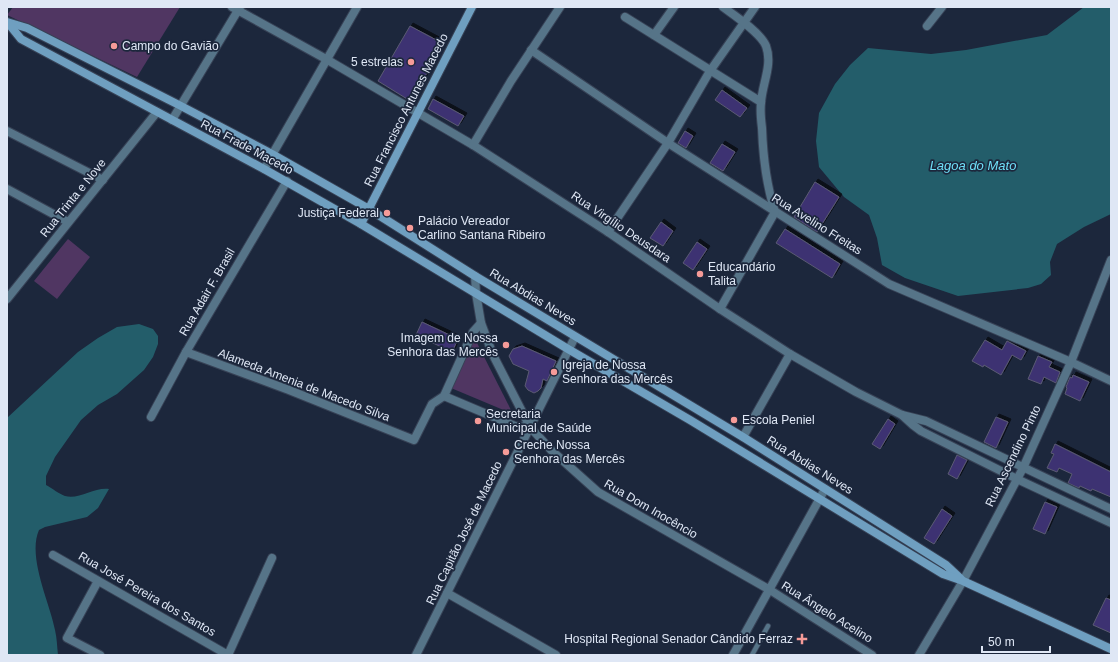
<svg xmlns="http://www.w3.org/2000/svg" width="1118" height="662" viewBox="0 0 1118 662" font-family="Arial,sans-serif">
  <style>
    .green { fill: #503662 }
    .water { fill: #235d6a }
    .building { fill: #3c3372; stroke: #5b5a73; filter: url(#shadow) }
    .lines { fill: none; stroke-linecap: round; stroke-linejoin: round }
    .lane-casing { stroke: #374256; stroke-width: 6 }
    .street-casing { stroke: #374256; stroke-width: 10 }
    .secondary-casing { stroke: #374256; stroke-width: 10 }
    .lane { stroke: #567488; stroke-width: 4.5 }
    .street { stroke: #567488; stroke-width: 8 }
    .secondary { stroke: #6f9fc0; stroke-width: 8 }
    .poi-dot { fill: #f59b98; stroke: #1c273c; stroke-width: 1.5 }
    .labels { text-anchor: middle; stroke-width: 3.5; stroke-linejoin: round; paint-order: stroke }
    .poi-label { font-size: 12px; fill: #dfe7f5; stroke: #1c273c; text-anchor: start }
    .street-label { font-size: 12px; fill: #dfe7f5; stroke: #1c273c }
    .water-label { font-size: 13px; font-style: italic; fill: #6fdff8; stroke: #1c273c }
  </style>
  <defs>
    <filter id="shadow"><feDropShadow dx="3" dy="-3" stdDeviation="0" flood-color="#0009"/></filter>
  </defs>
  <rect width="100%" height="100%" fill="#1c273c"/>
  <g class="green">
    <polygon points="13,7 180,7 137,77 7,15"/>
    <polygon points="68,239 90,257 57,299 34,281"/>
    <polygon points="474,337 513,414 451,388"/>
  </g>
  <g class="water">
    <polygon points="1084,7 1111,7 1111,214 1084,227 1057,244 1050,262 1051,275 1041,284 1028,288 958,296 905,278 882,265 877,238 869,215 844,197 819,167 816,141 819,113 835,84 850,65 868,48 931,54 966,50 1047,35"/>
    <path d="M139 324 153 329 158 336V344L153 357 144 370 117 394 98 405 81 420 55 457 46 476V485C52 488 59 494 65 496 79 500 94 487 109 489L98 508 87 517 45 527 39 530C27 557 50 603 55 630 57 638 57 647 58 655H7V418L78 352 98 338 117 327Z"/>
  </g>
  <g class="building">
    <polygon points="410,26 442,43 412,102 378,81"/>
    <polygon points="722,90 747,108 740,117 715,100"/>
    <polygon points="433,99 464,116 458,126 428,109"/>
    <polygon points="685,131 693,136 686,148 678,143"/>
    <polygon points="722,144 735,152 723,171 710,163"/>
    <polygon points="815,182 839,197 817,232 794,217"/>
    <polygon points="661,222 673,231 663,246 650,238"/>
    <polygon points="785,229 840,264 832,278 776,243"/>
    <polygon points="697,242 707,249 693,270 683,263"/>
    <polygon points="422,322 458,339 452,352 416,335"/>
    <polygon points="985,340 1002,350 1007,341 1026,351 1021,360 1012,355 1001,375 984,365 983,367 972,361"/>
    <polygon points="522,346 556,361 547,381 543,379 541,388 538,391 534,393 528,390 525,386 529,371 513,364 509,356 513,349"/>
    <polygon points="1038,356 1052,362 1049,367 1060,372 1056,383 1044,377 1041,384 1028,379"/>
    <polygon points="1073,375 1089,382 1080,401 1065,394 1067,388 1066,387 1070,377 1072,378"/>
    <polygon points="996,417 1008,422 996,448 984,442"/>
    <polygon points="888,419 895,424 880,449 872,444"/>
    <polygon points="1055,444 1111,472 1111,497 1092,489 1091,491 1080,486 1079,488 1068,483 1072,474 1059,468 1057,472 1047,468 1054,454 1051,453"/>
    <polygon points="957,455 967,460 957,479 948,474"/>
    <polygon points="1045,502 1057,507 1045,534 1033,529"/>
    <polygon points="942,509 952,516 934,544 924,538"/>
    <polygon points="1106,598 1111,600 1111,633 1093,625"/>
  </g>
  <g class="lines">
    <g class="lane-casing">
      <polyline id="lane" points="752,655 768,626"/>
    </g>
    <g class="street-casing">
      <g id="street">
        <polyline points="232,7 326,59 473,145 608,232 720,309 790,354 856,392 902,415 926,421 1111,509"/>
        <polyline points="625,17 761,102"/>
        <polyline points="927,26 942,7"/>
        <polyline points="654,35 674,7"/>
        <polyline points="531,50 668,143 889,284 1071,362 1111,381"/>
        <polyline points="172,120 240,7"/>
        <polyline points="7,131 103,180"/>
        <polyline points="473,145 511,81 560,7"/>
        <polyline points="264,169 357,7"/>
        <polyline points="7,189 68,222"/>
        <polyline points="608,232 668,143 710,71 755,7"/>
        <polyline points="475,276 476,293 481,323 493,355 530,427 551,450 598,492 770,590 872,655"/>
        <polyline points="7,299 157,112"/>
        <path d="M720 309 775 212C766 184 763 157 762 128 761 120 760 111 761 103 762 84 773 65 766 46 761 33 734 15 723 7"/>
        <polyline points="186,352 289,390 414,440 432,404 444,396 473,332 481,323"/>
        <polyline points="444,396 515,426 530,427"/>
        <polyline points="902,415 913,425 921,431 1017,479 1111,523"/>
        <polyline points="151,417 186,352 287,181"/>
        <polyline points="743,437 790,354"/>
        <polyline points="53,555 228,655"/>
        <polyline points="98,581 67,638 100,655"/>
        <polyline points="447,593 556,655"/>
        <polyline points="228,655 272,558"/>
        <polyline points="416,655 575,337"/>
        <polyline points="733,655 825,489"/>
        <polyline points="919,655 963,581 1023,468 1071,362 1111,260"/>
      </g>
    </g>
    <g class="secondary-casing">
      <g id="secondary">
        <polyline points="7,22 27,28 181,106 272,154 369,209 475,276 743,437 946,565 961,579"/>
        <polyline points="8,23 21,39 264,169 361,224 568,349 690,420 943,574 963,581 1111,649"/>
        <polyline points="361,224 472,7"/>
      </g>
    </g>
    <use href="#lane" class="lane"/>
    <use href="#street" class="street"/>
    <use href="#secondary" class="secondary"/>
  </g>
  <g class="poi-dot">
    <circle cx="114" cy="46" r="4"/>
    <circle cx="411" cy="62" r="4"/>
    <circle cx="387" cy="213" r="4"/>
    <circle cx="410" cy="228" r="4"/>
    <circle cx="700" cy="274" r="4"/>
    <circle cx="506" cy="345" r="4"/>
    <circle cx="554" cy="372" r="4"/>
    <circle cx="734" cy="420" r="4"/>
    <circle cx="478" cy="421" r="4"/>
    <circle cx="506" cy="452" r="4"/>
    <path d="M800 633h4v4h4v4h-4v4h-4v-4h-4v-4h4z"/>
  </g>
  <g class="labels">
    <g class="poi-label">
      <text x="122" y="50">Campo do Gavião</text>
      <text x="403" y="66" text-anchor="end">5 estrelas</text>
      <text x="379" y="217" text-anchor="end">Justiça Federal</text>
      <text x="418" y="225">Palácio Vereador<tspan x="418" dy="14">Carlino Santana Ribeiro</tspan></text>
      <text x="708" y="271">Educandário<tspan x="708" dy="14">Talita</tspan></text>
      <text x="498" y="342" text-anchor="end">Imagem de Nossa<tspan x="498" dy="14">Senhora das Mercês</tspan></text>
      <text x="562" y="369">Igreja de Nossa<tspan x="562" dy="14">Senhora das Mercês</tspan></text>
      <text x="486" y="418">Secretaria<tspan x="486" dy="14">Municipal de Saúde</tspan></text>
      <text x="742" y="424">Escola Peniel</text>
      <text x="514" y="449">Creche Nossa<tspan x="514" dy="14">Senhora das Mercês</tspan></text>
      <text x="793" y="643" text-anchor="end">Hospital Regional Senador Cândido Ferraz</text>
    </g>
    <g class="street-label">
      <text transform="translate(406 110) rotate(-63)" y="4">Rua Francisco Antunes Macedo</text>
      <text transform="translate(247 147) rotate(28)" y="4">Rua Frade Macedo</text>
      <text transform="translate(73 198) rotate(-51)" y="4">Rua Trinta e Nove</text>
      <text transform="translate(817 224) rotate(32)" y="4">Rua Avelino Freitas</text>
      <text transform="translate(621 227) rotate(34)" y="4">Rua Virgílio Deusdara</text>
      <text transform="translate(207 292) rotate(-60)" y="4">Rua Adair F. Brasil</text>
      <text transform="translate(533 297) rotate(31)" y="4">Rua Abdias Neves</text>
      <text transform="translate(304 385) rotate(21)" y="4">Alameda Amenia de Macedo Silva</text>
      <text transform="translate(1013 456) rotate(-64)" y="4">Rua Ascendino Pinto</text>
      <text transform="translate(810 465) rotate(32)" y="4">Rua Abdias Neves</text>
      <text transform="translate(651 509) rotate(30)" y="4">Rua Dom Inocêncio</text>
      <text transform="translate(464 533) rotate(-64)" y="4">Rua Capitão José de Macedo</text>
      <text transform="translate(147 594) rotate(30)" y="4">Rua José Pereira dos Santos</text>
      <text transform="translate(827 612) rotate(32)" y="4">Rua Ângelo Acelino</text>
    </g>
    <g class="water-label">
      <text x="973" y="170">Lagoa do Mato</text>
    </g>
  </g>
  <rect width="1118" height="662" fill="none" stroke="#dfe7f5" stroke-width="16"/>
  <path d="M982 646v6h68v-6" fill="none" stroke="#dfe7f5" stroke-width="2"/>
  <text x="988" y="646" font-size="12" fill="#dfe7f5" stroke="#1c273c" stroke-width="3" paint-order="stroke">50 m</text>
</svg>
